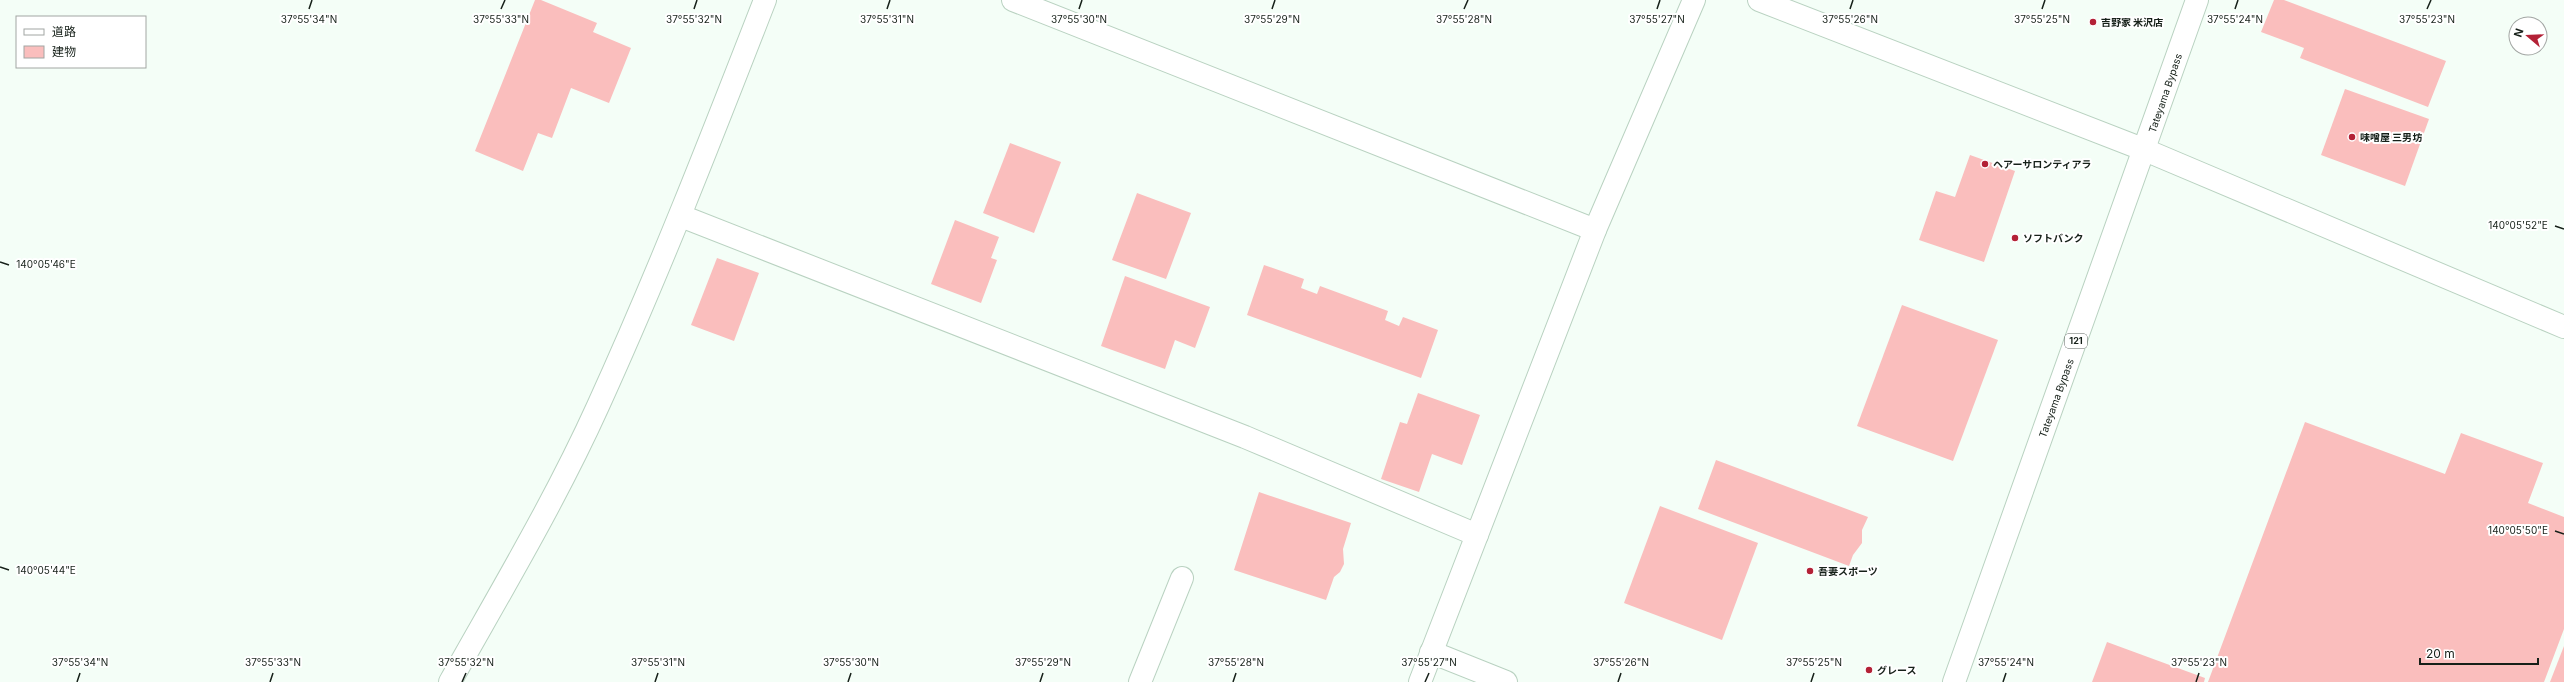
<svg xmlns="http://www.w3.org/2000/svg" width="2564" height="682" viewBox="0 0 2564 682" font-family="Inter,'Noto Sans JP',sans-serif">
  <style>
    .building { fill: #fabebd }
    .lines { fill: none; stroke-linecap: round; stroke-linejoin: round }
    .minor-casing { stroke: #b9d2c1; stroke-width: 24 }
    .trunk-casing { stroke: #b9d2c1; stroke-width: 24 }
    .minor { stroke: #fff; stroke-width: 22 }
    .trunk { stroke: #fff; stroke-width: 22 }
    .ticks { fill: none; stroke: #162019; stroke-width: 1.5 }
    .poi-dot { fill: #b32136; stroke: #fff; stroke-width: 1.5 }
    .labels { text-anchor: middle; stroke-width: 4; stroke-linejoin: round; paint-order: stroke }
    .shield { fill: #fff; stroke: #5c635e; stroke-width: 1 }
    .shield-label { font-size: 9px; font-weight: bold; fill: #162019 }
    .poi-label { font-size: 10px; font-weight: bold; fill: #162019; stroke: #fff; text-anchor: start }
    .street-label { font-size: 10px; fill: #162019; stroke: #fff }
    .ticks-label { font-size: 10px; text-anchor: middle; fill: #162019; stroke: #fff; stroke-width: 4; stroke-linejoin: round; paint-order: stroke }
  </style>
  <rect width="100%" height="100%" fill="#f4fef7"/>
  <g class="building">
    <polygon points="535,0 541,0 597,23 593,32 631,48 609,103 571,88 552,138 538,133 523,171 475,151"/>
    <polygon points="2274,0 2284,0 2446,61 2428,107 2300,58 2304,48 2261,32"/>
    <polygon points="2345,89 2429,119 2405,186 2321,155"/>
    <polygon points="1010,143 1061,162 1034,233 983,213"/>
    <polygon points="1970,155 2015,171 1984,262 1919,240 1936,191 1955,197"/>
    <polygon points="1137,193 1191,213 1166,279 1112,260"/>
    <polygon points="955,220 999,237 991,258 997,260 981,303 931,284"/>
    <polygon points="717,258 759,273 734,341 691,325"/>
    <polygon points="1264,265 1304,279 1301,288 1317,294 1320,286 1388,311 1385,320 1399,326 1403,317 1438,330 1421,378 1247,315"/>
    <polygon points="1125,276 1210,307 1195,348 1175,340 1165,369 1101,346"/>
    <polygon points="1902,305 1998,340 1953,461 1857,426"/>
    <polygon points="1418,393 1480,415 1462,465 1432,454 1419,492 1381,479 1400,422 1407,424"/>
    <polygon points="2305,422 2445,474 2461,433 2543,463 2528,503 2564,517 2564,629 2544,682 2208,682"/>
    <polygon points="1716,460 1868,517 1862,530 1862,543 1853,555 1849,566 1698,509"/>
    <polygon points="1259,492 1351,523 1343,549 1344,564 1340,572 1334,577 1326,600 1234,570"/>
    <polygon points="1660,506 1758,543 1722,640 1624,603"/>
    <polygon points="2107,642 2205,678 2204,682 2092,682"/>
    <polygon points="2564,646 2564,682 2550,682"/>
  </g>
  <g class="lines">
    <g class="minor-casing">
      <g id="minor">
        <polyline points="1013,0 1595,230"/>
        <polyline points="1759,0 2145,150 2564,327"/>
        <polyline points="681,216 1245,437 1477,535"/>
        <polyline points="1431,652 1506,682"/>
        <path d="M450 682C501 591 555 501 598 406 659 272 712 136 765 0"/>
        <polyline points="1140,682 1182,578"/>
        <polyline points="1420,682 1595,230 1694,0"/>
      </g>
    </g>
    <g class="trunk-casing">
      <polyline id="trunk" points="1954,682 2197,0"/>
    </g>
    <use href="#minor" class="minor"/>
    <use href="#trunk" class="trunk"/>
  </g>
  <path class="ticks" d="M309 9 312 0M501 9 505 0M694 9 697 0M887 9 890 0M1079 9 1082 0M1272 9 1275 0M1464 9 1468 0M1657 9 1660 0M1850 9 1853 0M2042 9 2045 0M2235 9 2238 0M2427 9 2431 0M2555 226 2564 229M0 262 9 265M2555 531 2564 534M0 567 9 570M77 682 80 673M270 682 273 673M462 682 466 673M655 682 658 673M848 682 851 673M1040 682 1043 673M1233 682 1236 673M1425 682 1429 673M1618 682 1621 673M1811 682 1814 673M2003 682 2006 673M2196 682 2199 673"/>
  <g class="poi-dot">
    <circle cx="2093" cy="22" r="4"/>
    <circle cx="2352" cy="137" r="4"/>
    <circle cx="1985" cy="164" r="4"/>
    <circle cx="2015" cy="238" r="4"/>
    <circle cx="1810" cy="571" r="4"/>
    <circle cx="1869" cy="670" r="4"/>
  </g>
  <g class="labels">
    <rect class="shield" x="2065" y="334" width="22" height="14" rx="3"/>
    <g class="shield-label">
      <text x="2076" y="344">121</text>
    </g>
    <g class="poi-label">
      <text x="2101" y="26">吉野家 米沢店</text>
      <text x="2360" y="141">味噌屋 三男坊</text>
      <text x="1993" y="168">ヘアーサロンティアラ</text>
      <text x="2023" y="242">ソフトバンク</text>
      <text x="1818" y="575">吾妻スポーツ</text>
      <text x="1877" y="674">グレース</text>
    </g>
    <g class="street-label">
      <text transform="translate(2165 93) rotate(-71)" y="4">Tateyama Bypass</text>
      <text transform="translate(2056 398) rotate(-70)" y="4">Tateyama Bypass</text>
    </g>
  </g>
  <g class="ticks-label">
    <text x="309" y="23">37°55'34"N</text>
    <text x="501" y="23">37°55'33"N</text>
    <text x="694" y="23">37°55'32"N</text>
    <text x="887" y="23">37°55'31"N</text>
    <text x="1079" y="23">37°55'30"N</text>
    <text x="1272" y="23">37°55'29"N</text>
    <text x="1464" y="23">37°55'28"N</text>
    <text x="1657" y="23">37°55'27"N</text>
    <text x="1850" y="23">37°55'26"N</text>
    <text x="2042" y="23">37°55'25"N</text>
    <text x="2235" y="23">37°55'24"N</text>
    <text x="2427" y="23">37°55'23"N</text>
    <text x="2518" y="229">140°05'52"E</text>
    <text x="46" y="268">140°05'46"E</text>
    <text x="2518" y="534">140°05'50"E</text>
    <text x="46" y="574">140°05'44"E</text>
    <text x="80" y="666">37°55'34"N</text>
    <text x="273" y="666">37°55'33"N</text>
    <text x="466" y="666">37°55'32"N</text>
    <text x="658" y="666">37°55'31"N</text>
    <text x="851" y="666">37°55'30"N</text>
    <text x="1043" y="666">37°55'29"N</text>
    <text x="1236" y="666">37°55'28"N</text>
    <text x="1429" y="666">37°55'27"N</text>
    <text x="1621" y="666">37°55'26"N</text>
    <text x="1814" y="666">37°55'25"N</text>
    <text x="2006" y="666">37°55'24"N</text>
    <text x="2199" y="666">37°55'23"N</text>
  </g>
  <rect x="16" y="16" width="130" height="52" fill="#ffffff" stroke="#a2a6a3"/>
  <rect x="24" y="29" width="20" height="6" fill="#ffffff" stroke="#a2a6a3"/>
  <text x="52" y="36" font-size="12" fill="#162019">道路</text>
  <rect x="24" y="46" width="20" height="12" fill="#fabebd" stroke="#a2a6a3"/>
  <text x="52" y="56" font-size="12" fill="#162019">建物</text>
  <g transform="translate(2528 36) rotate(289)"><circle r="19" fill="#ffffff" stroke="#a2a6a3"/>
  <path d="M0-3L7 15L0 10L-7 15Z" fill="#b32136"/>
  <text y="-6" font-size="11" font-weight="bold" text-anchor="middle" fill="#162019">N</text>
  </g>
  <path d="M2420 658v6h118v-6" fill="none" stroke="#162019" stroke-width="2"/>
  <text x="2426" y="658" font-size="12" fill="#162019" stroke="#ffffff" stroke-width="3" paint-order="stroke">20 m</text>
</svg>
